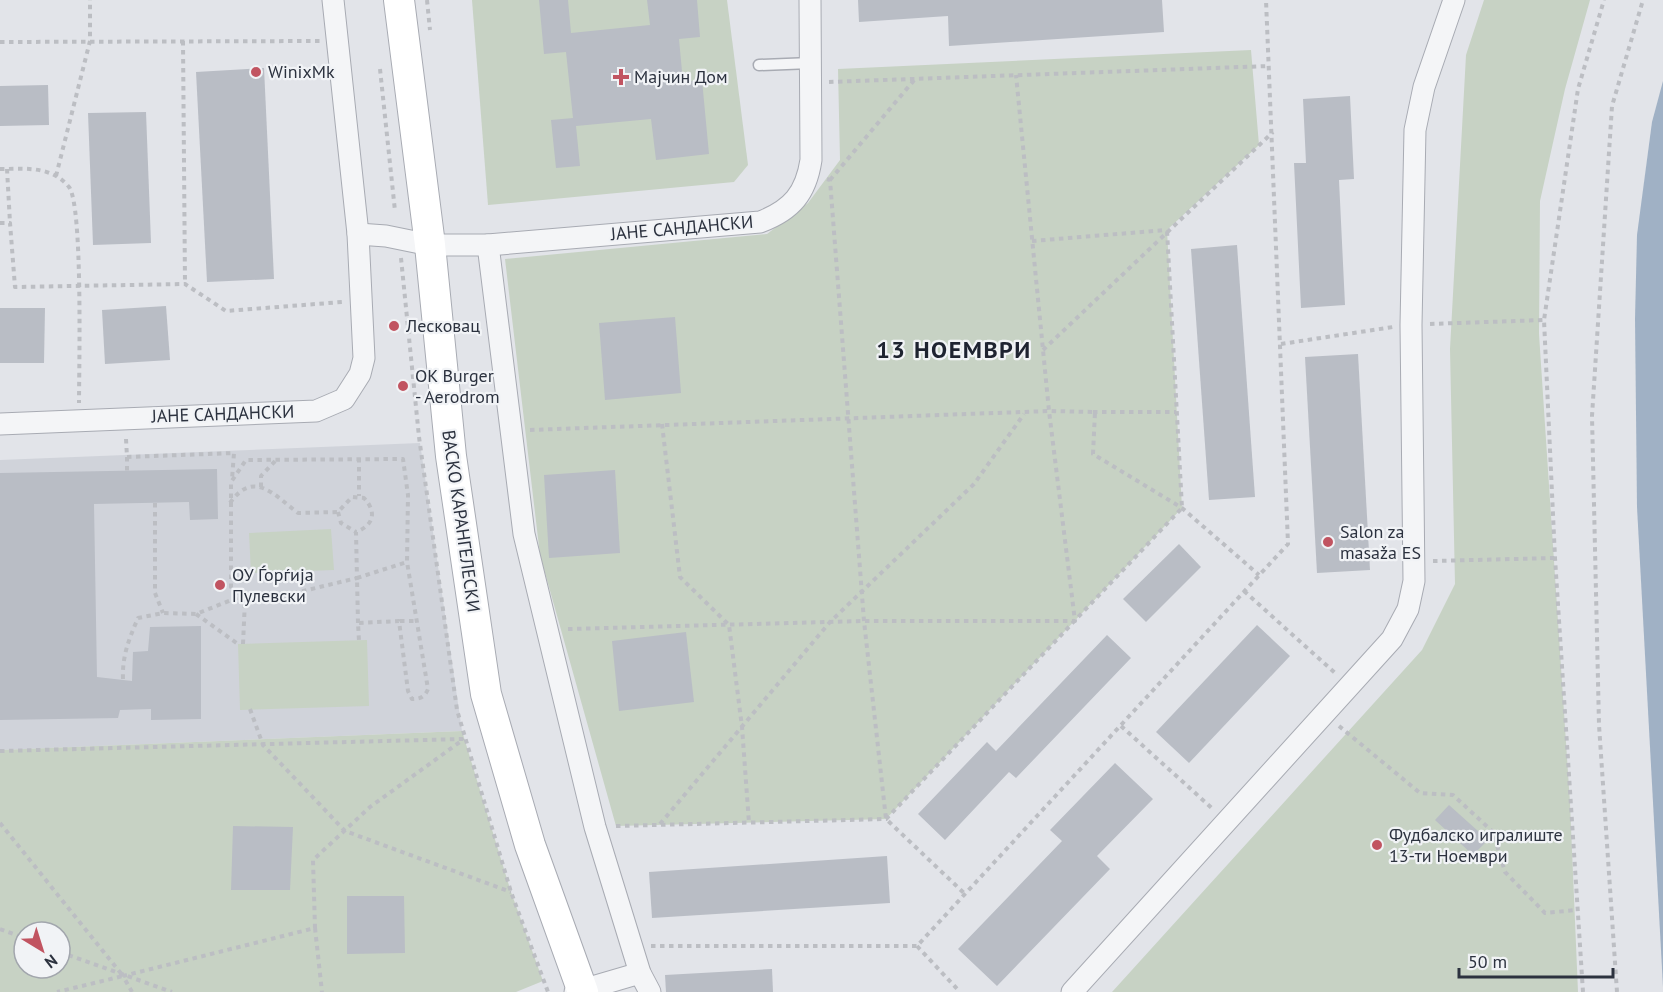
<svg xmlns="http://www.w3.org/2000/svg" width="1663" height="992" viewBox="0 0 1663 992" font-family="'PT Sans',sans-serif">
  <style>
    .built { fill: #d0d3da }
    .green { fill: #c7d2c4; fill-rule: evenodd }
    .water { fill: #a0b1c5 }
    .building { fill: #b9bdc5 }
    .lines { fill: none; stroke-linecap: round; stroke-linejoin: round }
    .lane-casing { stroke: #a8abb3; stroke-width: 13 }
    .street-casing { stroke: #a8abb3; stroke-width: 23 }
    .secondary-casing { stroke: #a8abb3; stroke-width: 32 }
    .path { stroke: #bcbec3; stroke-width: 4; stroke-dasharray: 4.5 4.5; stroke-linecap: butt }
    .lane { stroke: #f4f5f7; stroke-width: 10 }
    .street { stroke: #f4f5f7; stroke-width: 21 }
    .secondary { stroke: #fff; stroke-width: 30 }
    .poi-dot { fill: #c15461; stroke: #f1f3f6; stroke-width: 2 }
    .labels { text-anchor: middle; stroke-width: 4.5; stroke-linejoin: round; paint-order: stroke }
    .poi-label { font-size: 18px; fill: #2c323f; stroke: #f1f3f6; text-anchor: start }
    .street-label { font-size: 18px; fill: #2c323f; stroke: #f1f3f6 }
    .district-label { font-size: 24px; font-weight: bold; letter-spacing: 1.5px; fill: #1e2330; stroke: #f1f3f6 }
  </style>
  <rect width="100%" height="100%" fill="#e2e4e9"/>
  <polygon class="built" points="420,443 462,731 0,750 0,460"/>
  <g class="green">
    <polygon points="472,0 727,0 748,165 734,182 488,205"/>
    <polygon points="1484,0 1590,0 1565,89 1540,201 1539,334 1570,803 1578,992 1112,992 1422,650 1455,584 1450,349 1466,55"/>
    <polygon points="1251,50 1259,145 1167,230 1182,508 886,819 616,826 540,555 505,259 767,234 808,203 840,160 838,69"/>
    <polygon points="331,529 334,570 251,573 249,533"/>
    <polygon points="367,640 369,706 240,710 238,644"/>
    <path d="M462 731 511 892 543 981 516 992H0V750ZM24 932H60V968H24Z"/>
  </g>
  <polygon class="water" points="1663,81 1663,987 1637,507 1635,319 1637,235 1652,122"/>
  <g class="building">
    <polygon points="539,0 568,0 571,33 650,25 647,0 697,0 700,37 679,39 683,82 702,80 709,154 656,160 651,119 576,126 580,166 556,168 551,120 573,118 566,52 544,54"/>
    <polygon points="858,0 1162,0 1164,32 949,46 948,16 859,22"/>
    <polygon points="264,68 274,279 207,282 196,72"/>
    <polygon points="48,85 49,125 0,126 0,86"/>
    <polygon points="1350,96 1354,179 1339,180 1345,305 1301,308 1294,163 1306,163 1303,99"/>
    <polygon points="146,112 151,243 93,245 88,113"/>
    <polygon points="1237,245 1255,497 1209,500 1191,249"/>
    <polygon points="166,306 170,360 105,364 102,310"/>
    <polygon points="0,308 45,308 44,363 0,363"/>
    <polygon points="675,317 681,393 605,400 599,323"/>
    <polygon points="1358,354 1370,570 1317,573 1305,357"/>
    <polygon points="217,469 218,519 190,520 189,502 94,504 97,677 132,681 133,652 148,651 150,627 201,626 201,719 151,720 151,709 120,710 118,718 0,720 0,473"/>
    <polygon points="615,470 620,553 549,558 544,475"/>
    <polygon points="1179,544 1201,567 1146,622 1123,599"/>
    <polygon points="1257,625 1290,656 1189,763 1156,732"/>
    <polygon points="686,632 694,702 619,711 612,641"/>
    <polygon points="1107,635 1131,658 1016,778 1009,772 945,840 918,814 987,742 996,751"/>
    <polygon points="1115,763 1153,799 1097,856 1110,869 997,986 958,949 1062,841 1050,830"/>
    <polygon points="1449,805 1488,840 1473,855 1435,820"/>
    <polygon points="233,826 293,827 290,890 231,890"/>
    <polygon points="887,856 890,903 652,918 649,872"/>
    <polygon points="347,896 404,896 405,953 347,954"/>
    <polygon points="772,969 773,992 666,992 665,975"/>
  </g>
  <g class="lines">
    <g class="lane-casing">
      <polyline id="lane" points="759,65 811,63"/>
    </g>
    <g class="street-casing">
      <g id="street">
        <path d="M358 234 386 236 430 245H488L760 222C792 210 806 193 811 160L810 0"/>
        <polyline points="488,245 524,534 595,827 640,973 650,992"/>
        <polyline points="0,424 316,411 344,399 360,374 364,358 358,234 333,0"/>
        <polyline points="575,992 640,973"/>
        <polyline points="1072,992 1392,639 1408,609 1414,581 1411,325 1415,130 1424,87 1454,0"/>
      </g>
    </g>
    <g class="secondary-casing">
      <polyline id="secondary" points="399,0 430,245 451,456 486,694 530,845 583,992"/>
    </g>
    <g class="path">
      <polyline points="427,0 430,30"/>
      <polyline points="183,41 185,284"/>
      <polyline points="0,42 320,41"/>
      <polyline points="380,69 395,211"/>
      <polyline points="829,82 1269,66"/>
      <path d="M0 169C24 169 51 165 69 187 83 205 79 370 79 403"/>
      <polyline points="7,169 10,223"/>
      <polyline points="56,176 90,41 90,0"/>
      <polyline points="827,179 830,180 864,621 886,819 965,894"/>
      <polyline points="830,180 915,79"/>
      <polyline points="0,223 10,223 15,287 185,284 226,311 342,302"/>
      <polyline points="1032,241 1166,230"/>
      <polyline points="401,258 419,437 457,710 511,892 548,992"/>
      <polyline points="1430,324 1544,320"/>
      <polyline points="1281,344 1393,327"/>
      <polyline points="1043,350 1273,132"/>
      <polyline points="1093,412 1176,412"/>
      <polyline points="662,424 680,577 729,625 742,727 749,823"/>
      <polyline points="530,430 1049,411 1095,412 1093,454 1182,508 1259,575"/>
      <polyline points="126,439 127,457 234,453 232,479"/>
      <polyline points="127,457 127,471"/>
      <polyline points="359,458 359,496"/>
      <polyline points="261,487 261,476 277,459"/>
      <polyline points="155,503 155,593 163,613"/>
      <path d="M230 503C254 469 274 495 298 513L338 512 352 497 364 498C377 512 374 525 356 532L357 578 262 601C247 603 240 599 231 587V482L246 460 403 459 408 495 407 562 428 689C425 697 420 699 412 699L408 691 399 621 358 623 359 641"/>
      <polyline points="338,512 341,523 356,532"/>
      <polyline points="1433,561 1555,558"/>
      <polyline points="1244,591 1335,673"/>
      <polyline points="196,614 238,644"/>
      <polyline points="400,621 417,621"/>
      <polyline points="358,623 357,578 407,562"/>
      <polyline points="568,629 864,621 1075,621 1049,411 1016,75"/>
      <polyline points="243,644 245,600"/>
      <path d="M123 679C122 656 129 639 138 618L163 613 196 614 239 597"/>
      <polyline points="250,709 263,745 345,831 511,892"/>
      <polyline points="1121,726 1214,810"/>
      <polyline points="1339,726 1420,793 1453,795 1493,832 1505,872 1545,913 1576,910"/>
      <polyline points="0,751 463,739"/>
      <polyline points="0,823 123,976 57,992"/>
      <polyline points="660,824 830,622 974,484 1024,414"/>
      <polyline points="616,826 886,819 1182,508 1167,230"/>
      <polyline points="315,928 322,992"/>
      <polyline points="0,929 24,938"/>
      <polyline points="651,946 917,946 1288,544 1266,0"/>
      <polyline points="917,946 960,992"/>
      <polyline points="60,952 172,992"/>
      <polyline points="132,992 123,976 315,928 313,860 370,807 464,739"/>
      <polyline points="1583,992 1555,558 1544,320 1578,89 1604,0"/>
      <polyline points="1617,992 1599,725 1592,416 1612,106 1643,0"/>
    </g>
    <use href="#lane" class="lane"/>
    <use href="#street" class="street"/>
    <use href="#secondary" class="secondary"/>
  </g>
  <g class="poi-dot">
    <circle cx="256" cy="72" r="6"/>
    <path d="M618 68h6v6h6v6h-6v6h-6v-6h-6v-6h6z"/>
    <circle cx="394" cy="326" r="6"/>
    <circle cx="403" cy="386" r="6"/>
    <circle cx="1328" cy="542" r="6"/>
    <circle cx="220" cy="585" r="6"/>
    <circle cx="1377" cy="845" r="6"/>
  </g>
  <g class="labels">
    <g class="poi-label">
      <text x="268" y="78">WinixMk</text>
      <text x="634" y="83">Мајчин Дом</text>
      <text x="406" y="332">Лесковац</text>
      <text x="415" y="382">OK Burger<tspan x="415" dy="21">- Aerodrom</tspan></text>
      <text x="1340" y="538">Salon za<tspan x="1340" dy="21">masaža ES</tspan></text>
      <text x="232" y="581">ОУ Ѓорѓија<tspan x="232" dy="21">Пулевски</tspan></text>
      <text x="1389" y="841">Фудбалско игралиште<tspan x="1389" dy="21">13-ти Ноември</tspan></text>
    </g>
    <g class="street-label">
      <text transform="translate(682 228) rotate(-5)" y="6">ЈАНЕ САНДАНСКИ</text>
      <text transform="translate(223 414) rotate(-2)" y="6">ЈАНЕ САНДАНСКИ</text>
      <text transform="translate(461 521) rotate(82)" y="6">ВАСКО КАРАНГЕЛЕСКИ</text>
    </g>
    <g class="district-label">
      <text x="954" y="358">13 НОЕМВРИ</text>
    </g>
  </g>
  <g transform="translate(42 950) rotate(142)"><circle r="28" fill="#f1f3f6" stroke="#a2a6ad" stroke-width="1.5"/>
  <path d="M0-4.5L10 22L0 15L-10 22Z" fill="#c15461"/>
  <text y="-9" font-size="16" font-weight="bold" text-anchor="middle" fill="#2c323f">N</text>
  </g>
  <path d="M1459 968v9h154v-9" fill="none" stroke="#2c323f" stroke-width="3"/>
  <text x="1468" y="968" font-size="18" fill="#2c323f" stroke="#f1f3f6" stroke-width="4.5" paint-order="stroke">50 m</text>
</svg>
